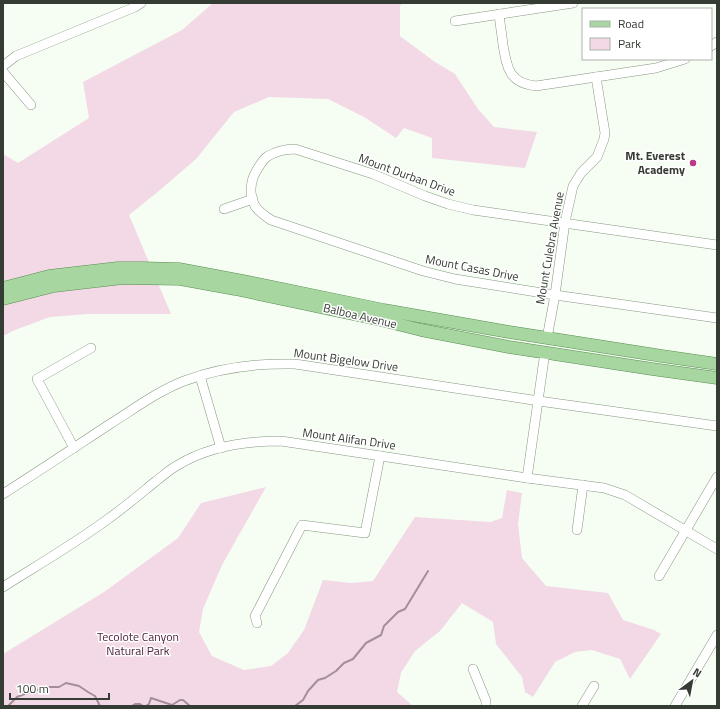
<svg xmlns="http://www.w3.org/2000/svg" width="720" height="709" viewBox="0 0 720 709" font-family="'Titillium Web',sans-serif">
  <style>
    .green { fill: #f2d9e5 }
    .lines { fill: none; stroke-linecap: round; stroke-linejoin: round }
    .stream { stroke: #a68e99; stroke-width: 2 }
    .minor-casing { stroke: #849781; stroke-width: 10 }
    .major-casing { stroke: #598f51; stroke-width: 13 }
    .minor { stroke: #fff; stroke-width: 9 }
    .major { stroke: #a7d6a0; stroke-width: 12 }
    .poi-dot { fill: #b83b8a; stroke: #fff; stroke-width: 1.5 }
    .labels { text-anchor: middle; stroke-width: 3; stroke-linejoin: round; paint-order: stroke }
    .poi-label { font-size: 12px; font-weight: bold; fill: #343c33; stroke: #fff; text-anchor: end }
    .street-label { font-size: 12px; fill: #343c33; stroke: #fff }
    .park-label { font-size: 12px; fill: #51213e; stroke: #fff }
  </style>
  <rect width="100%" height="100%" fill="#f6fef4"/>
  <g class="green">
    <polygon points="213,3 402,3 400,6 400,36 435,62 455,74 478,109 494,127 537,132 525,168 432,158 432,138 404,128 396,138 364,117 328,99 269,97 234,112 196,159 160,190 129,215 171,314 88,314 50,317 15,330 3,336 3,154 18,163 89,118 83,82 182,30"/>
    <polygon points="266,487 222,565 203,609 199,632 212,656 244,670 271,666 288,653 304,630 323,580 351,583 373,581 415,517 490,522 502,518 507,490 522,493 518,524 522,558 546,586 608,593 623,620 654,630 661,634 630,679 620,659 592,650 575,652 555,662 533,697 525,692 522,677 496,644 493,622 462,603 440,631 415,651 401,673 397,692 413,706 3,706 3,654 104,592 178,538 201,503"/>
  </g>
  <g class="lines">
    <g class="stream">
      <polyline points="8,706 17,697 27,693 47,687 59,687 66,683 79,686 88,692 95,696 100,706"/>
      <polyline points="132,706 135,704 140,704 143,706"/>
      <polyline points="146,706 149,704 151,698 172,705 180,700 183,700 190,706"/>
      <polyline points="295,706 303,700 308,691 318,680 325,678 336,671 344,663 353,659 366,643 381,635 384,626 398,612 405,609 428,571"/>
    </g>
    <g class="minor-casing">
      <g id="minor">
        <path d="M499 14C500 24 502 35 503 45 507 68 509 83 536 86L656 68 685 59"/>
        <polyline points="455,21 573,3"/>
        <polyline points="711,46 717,42"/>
        <polyline points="3,66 16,56 135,7 141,3"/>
        <polyline points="3,72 31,105"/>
        <polyline points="224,209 253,199"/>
        <path d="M717 245 473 210 448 204 425 196 373 174 295 149C286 149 277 151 268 156 262 160 253 175 252 182 250 189 251 199 255 206 259 212 265 216 271 220L423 271 455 279 555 295 717 318"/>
        <polyline points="547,338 555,295 565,222 573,186 581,173 597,157 604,139 605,133 596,77"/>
        <polyline points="200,376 221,448"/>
        <polyline points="74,448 37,379 91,348"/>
        <polyline points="527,478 545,352"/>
        <path d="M3 494C39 471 75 447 110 424 134 409 158 391 184 381 221 367 256 363 295 364L546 402 717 426"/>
        <polyline points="577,530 583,485"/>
        <polyline points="659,576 717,477"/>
        <path d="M3 587C38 565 74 544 108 519 125 507 140 494 156 481 163 476 170 469 178 465 209 446 245 441 281 441L527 478 604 488 625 495 717 549"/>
        <polyline points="257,623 255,616 302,525 365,533 380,456"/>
        <polyline points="473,669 486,701 486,706"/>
        <polyline points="582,706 594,686"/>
        <polyline points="675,706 717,635"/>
      </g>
    </g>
    <g class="major-casing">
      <g id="major">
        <polyline points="3,288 49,276 118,268 142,268 179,269 248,282 384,310 509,332 662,356 717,364"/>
        <polyline points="3,299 54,286 123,278 180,279 235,289 381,320 421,330 509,347 652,369 717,378"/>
      </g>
    </g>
    <use href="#minor" class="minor"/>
    <use href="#major" class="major"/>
  </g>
  <circle class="poi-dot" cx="693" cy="163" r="4"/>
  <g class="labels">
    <g class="poi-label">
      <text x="685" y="160">Mt. Everest<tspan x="685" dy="14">Academy</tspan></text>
    </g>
    <g class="street-label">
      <text transform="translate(407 175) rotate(20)" y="4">Mount Durban Drive</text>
      <text transform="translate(550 248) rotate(-80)" y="4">Mount Culebra Avenue</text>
      <text transform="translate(472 268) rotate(11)" y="4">Mount Casas Drive</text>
      <text transform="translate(360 316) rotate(13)" y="4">Balboa Avenue</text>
      <text transform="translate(346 360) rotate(8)" y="4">Mount Bigelow Drive</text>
      <text transform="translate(349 439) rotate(8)" y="4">Mount Alifan Drive</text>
    </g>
    <g class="park-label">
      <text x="138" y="641">Tecolote Canyon<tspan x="138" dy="14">Natural Park</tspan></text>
    </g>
  </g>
  <rect width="720" height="709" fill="none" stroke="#343c33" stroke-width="8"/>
  <rect x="582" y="8" width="130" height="52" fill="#ffffff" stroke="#aeb1ad"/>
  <rect x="590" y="21" width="20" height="6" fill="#a7d6a0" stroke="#aeb1ad"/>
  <text x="618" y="28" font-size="12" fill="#343c33">Road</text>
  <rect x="590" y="38" width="20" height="12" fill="#f2d9e5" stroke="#aeb1ad"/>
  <text x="618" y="48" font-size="12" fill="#343c33">Park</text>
  <g transform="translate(692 681) rotate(32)" stroke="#ffffff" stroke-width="3" paint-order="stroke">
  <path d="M0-3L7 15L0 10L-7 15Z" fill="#343c33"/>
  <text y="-6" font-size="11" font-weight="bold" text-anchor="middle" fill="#343c33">N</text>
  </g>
  <path d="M10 693v6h99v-6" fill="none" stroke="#343c33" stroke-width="2"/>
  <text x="16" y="693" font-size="12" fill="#343c33" stroke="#ffffff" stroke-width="3" paint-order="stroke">100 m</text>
</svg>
